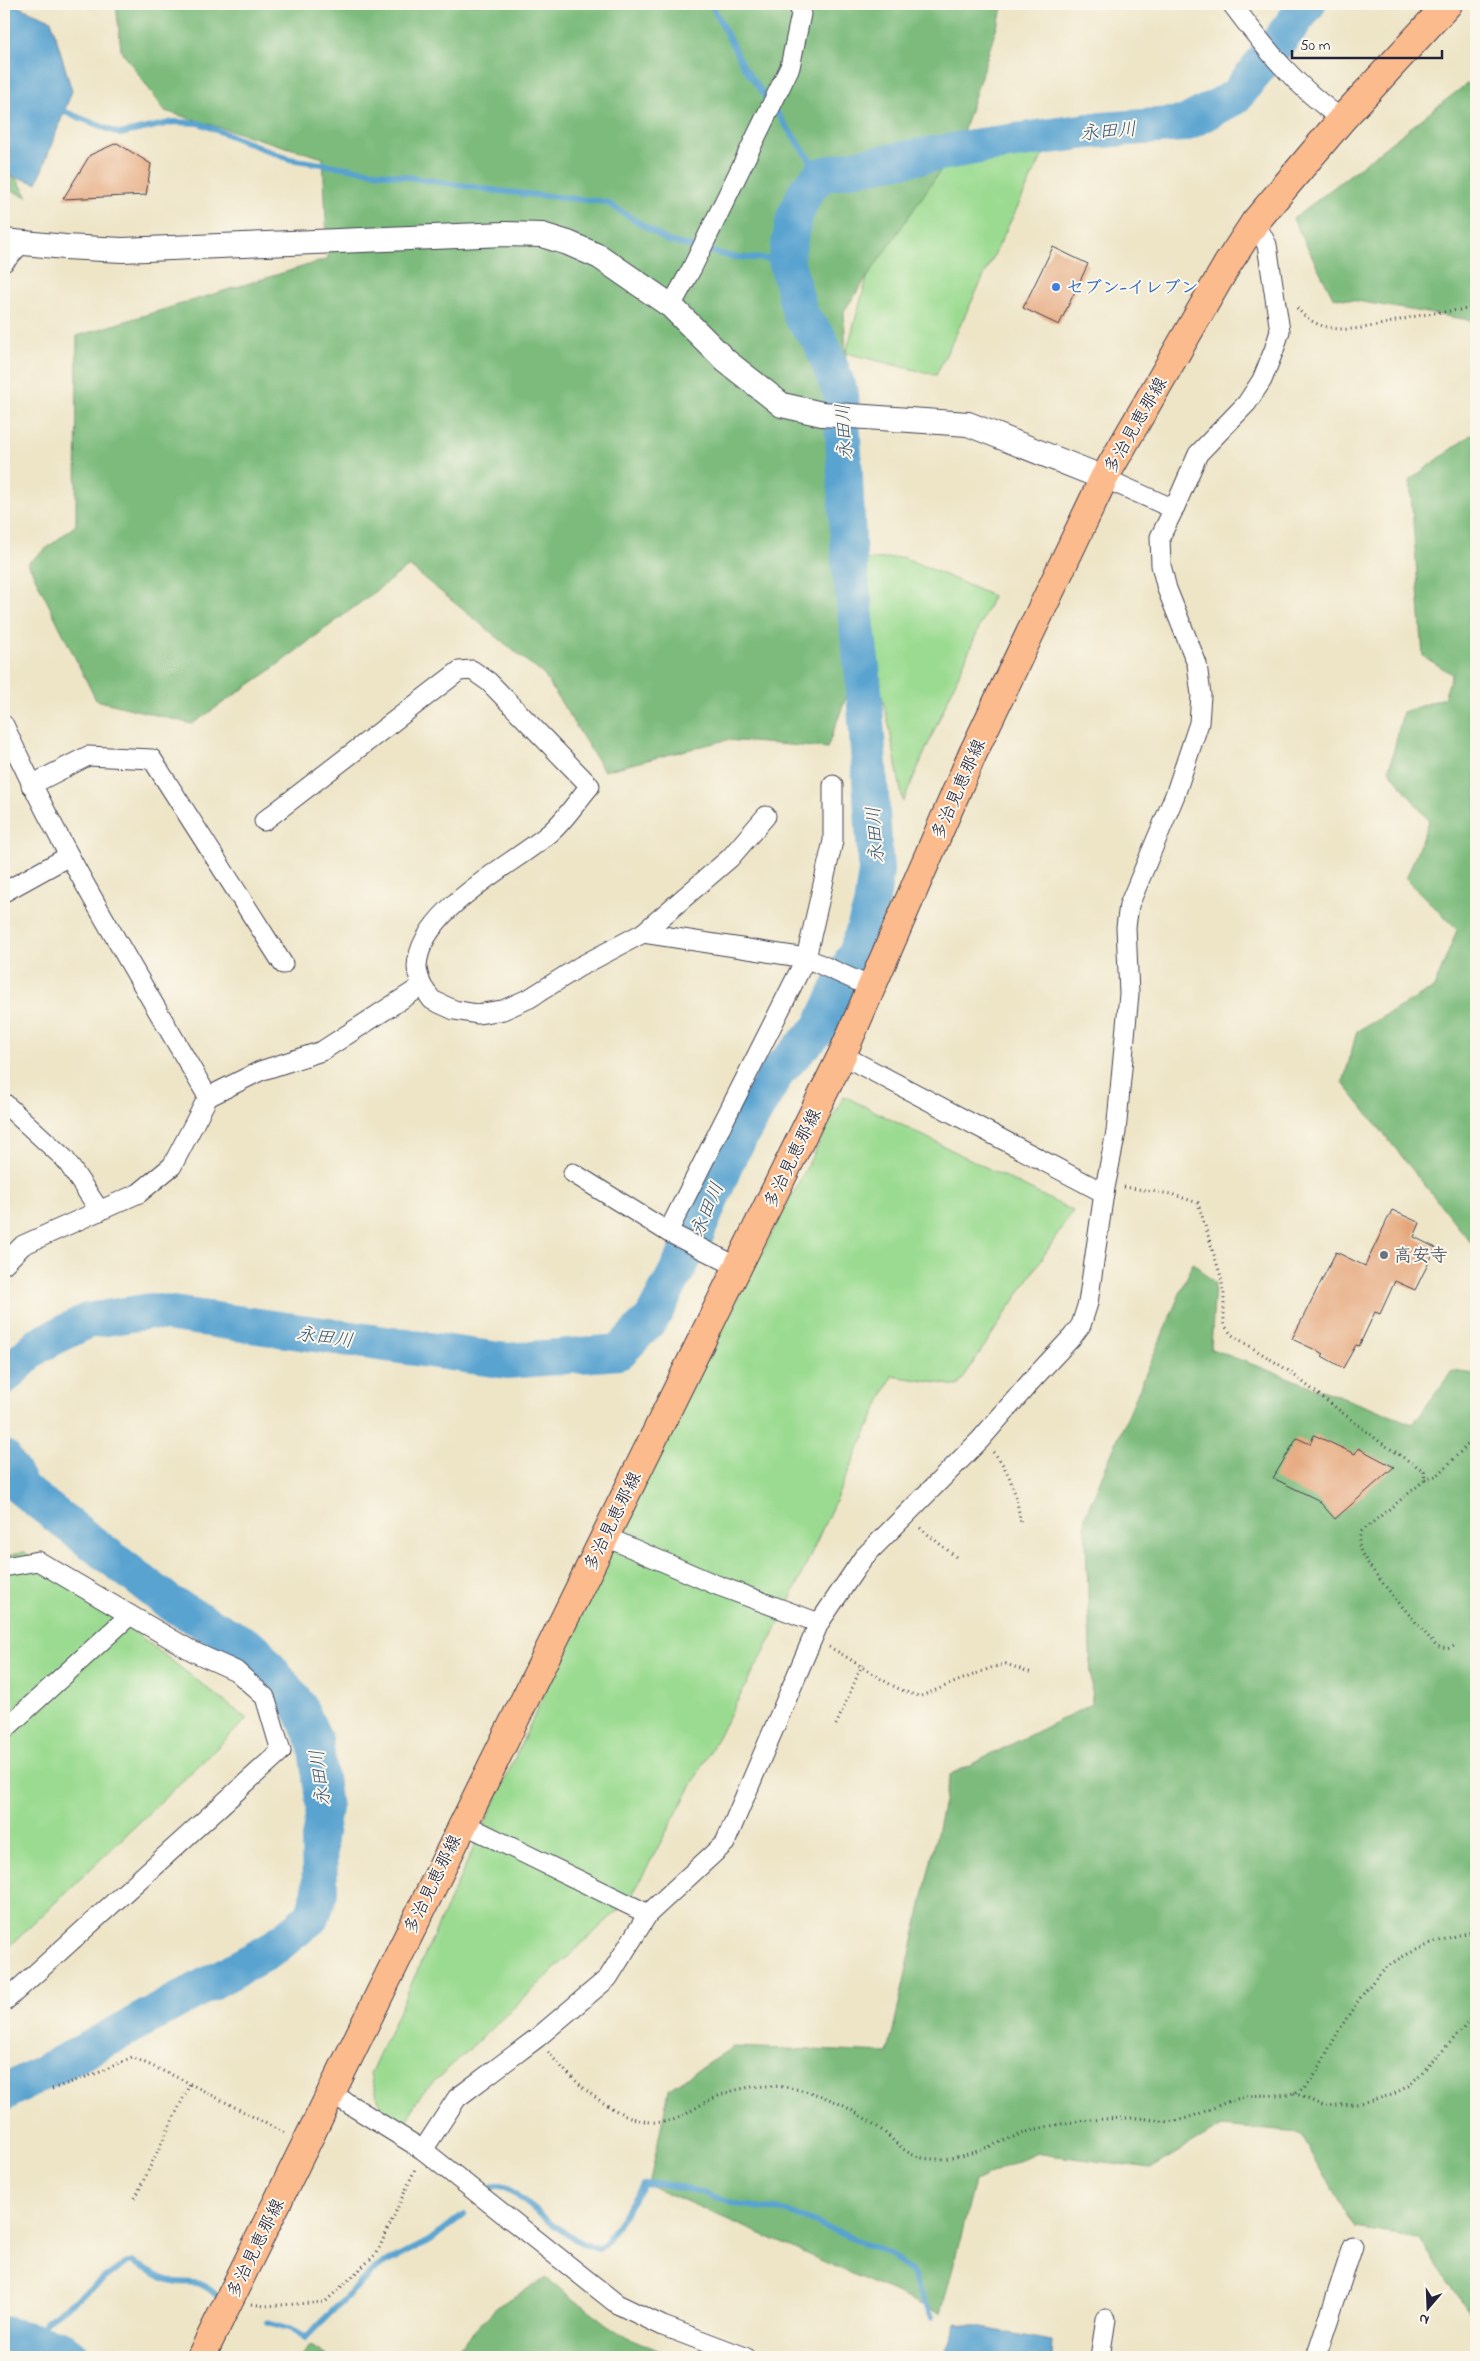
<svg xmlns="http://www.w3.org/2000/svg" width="1480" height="2361" viewBox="0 0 1480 2361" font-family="'Indie Flower','Klee One',sans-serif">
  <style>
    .green { fill: #9bdb91; stroke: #5e7e66 }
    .forest { fill: #7cbb7b; stroke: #4f6e5b }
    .water { fill: #59a3d0; stroke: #3e6286 }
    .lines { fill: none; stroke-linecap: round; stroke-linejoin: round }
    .stream { stroke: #59a3d0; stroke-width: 6 }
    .river { stroke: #59a3d0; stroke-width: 36 }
    .building { fill: #e5a579 }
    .minor-casing { stroke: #413f50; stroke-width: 21 }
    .tertiary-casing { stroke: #413f50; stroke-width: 26 }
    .primary-casing { stroke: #413f50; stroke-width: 30 }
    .path { stroke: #413f50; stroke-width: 3; stroke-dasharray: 1 4; stroke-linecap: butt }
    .minor { stroke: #fff; stroke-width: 19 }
    .tertiary { stroke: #fff; stroke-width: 24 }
    .primary { stroke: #fbbb8d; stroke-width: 28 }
    .shop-dot { fill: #3f7fe0; stroke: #fbf7ec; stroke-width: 2 }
    .worship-dot { fill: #6b7280; stroke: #fbf7ec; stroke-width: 2 }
    .labels { text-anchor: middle; stroke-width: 4; stroke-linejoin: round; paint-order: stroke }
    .shop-label { font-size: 18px; font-weight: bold; fill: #366cbe; stroke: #fbf7ec; text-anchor: start }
    .street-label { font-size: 18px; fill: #22223b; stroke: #fbf7ec }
    .worship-label { font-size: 18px; font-weight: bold; fill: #5b616d; stroke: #fbf7ec; text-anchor: start }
    .water-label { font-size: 19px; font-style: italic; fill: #385677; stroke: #fbf7ec }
  </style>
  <rect width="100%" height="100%" fill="#fbf7ec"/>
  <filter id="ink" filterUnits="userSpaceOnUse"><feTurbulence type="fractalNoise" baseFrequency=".02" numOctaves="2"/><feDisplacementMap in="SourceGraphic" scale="10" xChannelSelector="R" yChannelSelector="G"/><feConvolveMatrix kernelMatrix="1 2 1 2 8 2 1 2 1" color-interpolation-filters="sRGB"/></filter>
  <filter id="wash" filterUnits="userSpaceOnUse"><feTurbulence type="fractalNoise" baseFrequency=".0096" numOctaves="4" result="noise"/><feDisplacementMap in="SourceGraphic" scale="20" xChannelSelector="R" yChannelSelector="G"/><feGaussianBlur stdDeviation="1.12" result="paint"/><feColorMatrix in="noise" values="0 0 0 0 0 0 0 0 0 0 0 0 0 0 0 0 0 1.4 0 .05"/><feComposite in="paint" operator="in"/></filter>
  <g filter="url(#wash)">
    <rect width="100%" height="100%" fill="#eee5c7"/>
    <g class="green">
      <polygon points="1048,144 936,375 846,353 867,278 913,158"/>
      <polygon points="903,557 993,596 903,802 889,725 849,561"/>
      <polygon points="844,1096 1073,1211 958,1386 892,1376 779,1624 630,1899 424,2091 417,2100 406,2124 382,2110 370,2074 639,1487"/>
      <polygon points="24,1552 123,1623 247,1719 9,1947 4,1943 4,1557"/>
    </g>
    <g class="forest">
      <polygon points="116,4 1004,4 960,142 844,311 859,664 827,748 726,740 604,771 544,675 409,566 268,672 192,724 96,700 28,563 76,525 77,336 328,259 323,158 165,111 121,50"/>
      <polygon points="1473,79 1476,80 1476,330 1475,321 1333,297 1293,219"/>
      <polygon points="4,174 17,179 28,197 4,188"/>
      <polygon points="1476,431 1476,1249 1343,1083 1357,1031 1434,988 1457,930 1406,879 1429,821 1389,770 1403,712 1444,698 1452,674 1423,656 1410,480"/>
      <polygon points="1193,1263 1215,1283 1211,1349 1413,1424 1452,1371 1476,1374 1476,2324 1419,2238 1355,2228 1300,2133 1222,2126 1151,2168 1034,2153 975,2182 941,2313 649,2185 669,2089 733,2047 888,2053 950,1775 1092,1704 1085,1516"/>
      <polygon points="546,2278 618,2333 674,2357 449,2357 498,2306"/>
      <polygon points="310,2345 328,2357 301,2357"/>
    </g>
    <g class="water">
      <polygon points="4,4 12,4 51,20 72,91 37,183 4,174"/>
      <polygon points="956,2323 1052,2341 1051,2357 944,2357"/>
    </g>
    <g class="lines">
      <g class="stream">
        <polyline points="711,4 744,67 821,175"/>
        <polyline points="63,111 120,134 174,122 199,123 289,159 498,191 606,202 668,241 733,257 786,260"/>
        <path d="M493 2187 501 2185 506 2187C532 2206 567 2241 598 2249L604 2245 643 2185 659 2183 696 2191 742 2205 789 2212 890 2254 911 2272 932 2317"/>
        <polyline points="268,2322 291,2329 305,2338 376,2268 429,2241 464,2214"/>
        <path d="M39 2342 45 2322 127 2262H132C144 2267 154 2274 165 2279 187 2288 194 2274 216 2295"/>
      </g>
      <g class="river">
        <polyline points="4,1377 37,1346 87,1321 151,1311 507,1361 619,1352 652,1318 696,1235 728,1158 778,1071 820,1028 857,950 871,907 876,871 863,676 849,561 841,394 820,340 801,316 786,260 794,218 806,191 821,175 858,167 980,146 1088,131 1184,124 1235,97 1308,4"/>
        <polyline points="4,1458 22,1489 170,1603 255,1650 299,1706 315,1741 324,1808 319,1839 320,1892 312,1917 271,1950 79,2054 4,2093"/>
        <polyline points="4,2334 60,2348 72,2357"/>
      </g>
    </g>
    <g id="blocks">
      <g class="building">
        <polygon points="117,143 151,164 146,195 63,199 90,155"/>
        <polygon points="1053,247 1088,264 1059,325 1023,308"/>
        <polygon points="1392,1210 1420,1223 1414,1237 1436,1248 1415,1290 1395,1281 1380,1314 1375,1312 1359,1346 1356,1345 1343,1368 1322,1356 1324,1354 1292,1339 1336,1252 1365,1266"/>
        <polygon points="1314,1435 1355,1454 1358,1448 1394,1467 1335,1519 1318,1500 1273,1478 1297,1438 1310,1444"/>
      </g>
    </g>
  </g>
  <g filter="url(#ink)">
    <use href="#blocks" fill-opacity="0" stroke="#413f50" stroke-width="1"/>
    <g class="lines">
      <g class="minor-casing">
        <g id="minor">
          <path d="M1232 4C1264 47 1297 88 1342 119"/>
          <polyline points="4,262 21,244"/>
          <polyline points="671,306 692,268 790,67 801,14 799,4"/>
          <polyline points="1174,509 1198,454 1247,403 1262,380 1274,350 1280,331 1272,278 1267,245 1255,222"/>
          <path d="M4 725C62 854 137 974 208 1097"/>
          <polyline points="31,785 88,756 152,759 283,964"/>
          <path d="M264 821 459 671 472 670 489 682 590 786C577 801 565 820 550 833 511 866 419 910 417 967 417 973 420 980 422 986"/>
          <polyline points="4,892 69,856"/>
          <polyline points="643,933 730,858 766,816"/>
          <polyline points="842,1055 1104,1193"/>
          <polyline points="4,1103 65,1159 100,1211"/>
          <polyline points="573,1173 668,1232 806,958 833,841 833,785"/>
          <polyline points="668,1232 738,1267"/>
          <polyline points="4,1264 23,1245 139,1193 172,1166 208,1097 260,1071 322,1051 422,986 432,1000 454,1010 477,1014 503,1010 530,998 579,967 643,933 806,958 873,988"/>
          <polyline points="604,1536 714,1584 819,1623"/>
          <polyline points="4,1567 38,1561 130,1615 4,1730"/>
          <polyline points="462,1823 648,1914"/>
          <polyline points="4,2002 281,1751 265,1697 236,1671 194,1652 130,1615"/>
          <polyline points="331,2093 423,2150 617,2304 663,2326 745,2357"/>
          <polyline points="423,2150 457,2098 537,2038 608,1978 648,1914 725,1843 819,1623 863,1558 980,1440 1032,1380 1072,1337 1081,1325 1088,1303 1104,1193 1116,1132 1129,994 1126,927 1129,905 1175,795 1199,723 1201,695 1197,664 1167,589 1161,565 1160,537 1174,509 1104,478"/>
          <polyline points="1100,2357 1106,2319"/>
          <polyline points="1316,2357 1353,2246"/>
        </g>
      </g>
      <g class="tertiary-casing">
        <polyline id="tertiary" points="4,241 65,247 122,250 505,234 542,235 568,243 600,257 671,306 726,361 782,405 822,414 968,424 1104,478"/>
      </g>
      <g class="primary-casing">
        <polyline id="primary" points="201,2357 842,1055 973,753 1104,478 1227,265 1255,222 1342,119 1448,4"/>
      </g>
      <g class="path">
        <path d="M1297 308C1325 343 1374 326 1412 317 1431 313 1450 311 1469 309"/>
        <path d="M1124 1187 1171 1194 1198 1203 1221 1277 1224 1293V1325L1232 1335 1286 1369 1380 1442 1424 1471 1425 1480 1362 1531C1359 1537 1358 1542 1360 1549 1366 1568 1421 1627 1436 1646L1447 1649 1457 1645"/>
        <path d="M993 1452C1012 1472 1017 1499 1021 1525"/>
        <polyline points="1425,1480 1438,1475 1476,1436"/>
        <polyline points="920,1528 956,1557"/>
        <path d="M829 1647C855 1660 895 1693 921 1696L993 1667 1006 1664 1032 1673"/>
        <polyline points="836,1725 862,1665"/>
        <path d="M548 2052C575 2084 632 2138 678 2118 689 2113 699 2105 710 2100 734 2088 757 2084 783 2087 819 2091 851 2107 880 2129 895 2140 903 2154 923 2158 963 2165 1003 2137 1041 2128 1072 2121 1104 2118 1136 2118 1149 2118 1162 2123 1174 2121 1200 2117 1223 2100 1250 2096 1265 2094 1289 2098 1302 2089 1315 2081 1323 2058 1331 2045 1343 2022 1368 1983 1387 1967 1410 1949 1448 1937 1476 1931"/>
        <polyline points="52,2089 100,2072 132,2057 183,2080 286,2134"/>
        <polyline points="1294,2093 1324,2106 1356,2104 1392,2095 1410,2085 1462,2030 1476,2011"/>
        <polyline points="135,2198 190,2084"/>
        <polyline points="252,2304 265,2306 325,2302 377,2253 416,2167"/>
      </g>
      <use href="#minor" class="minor"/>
      <use href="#tertiary" class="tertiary"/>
      <use href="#primary" class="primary"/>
    </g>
  </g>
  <circle class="shop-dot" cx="1056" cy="287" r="5"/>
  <circle class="worship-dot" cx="1384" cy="1255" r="5"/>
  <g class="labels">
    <g class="shop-label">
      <text x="1066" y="293">セブン-イレブン</text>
    </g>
    <g class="street-label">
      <text transform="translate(1135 425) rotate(-60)" y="6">多治見恵那線</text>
      <text transform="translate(958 789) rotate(-66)" y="6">多治見恵那線</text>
      <text transform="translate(792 1158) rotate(-64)" y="6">多治見恵那線</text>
      <text transform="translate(612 1521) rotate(-64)" y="6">多治見恵那線</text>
      <text transform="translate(432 1884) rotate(-64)" y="6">多治見恵那線</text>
      <text transform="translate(255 2248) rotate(-64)" y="6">多治見恵那線</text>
    </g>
    <g class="worship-label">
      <text x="1394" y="1261">高安寺</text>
    </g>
    <g class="water-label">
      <text transform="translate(1108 130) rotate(-5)" y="7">永田川</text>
      <text transform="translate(843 432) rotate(-93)" y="7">永田川</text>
      <text transform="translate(874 835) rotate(-94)" y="7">永田川</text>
      <text transform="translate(706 1209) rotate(-67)" y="7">永田川</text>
      <text transform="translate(325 1336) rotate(8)" y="7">永田川</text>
      <text transform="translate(319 1778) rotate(-97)" y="7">永田川</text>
    </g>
  </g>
  <rect width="1480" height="2361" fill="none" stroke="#fbf7ec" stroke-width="20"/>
  <g transform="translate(1428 2308) rotate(199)" stroke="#fbf7ec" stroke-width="4" paint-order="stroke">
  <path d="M0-4L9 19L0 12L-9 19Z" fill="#22223b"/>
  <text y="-8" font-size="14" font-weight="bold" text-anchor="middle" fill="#22223b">N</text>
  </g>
  <path d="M1292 50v8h150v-8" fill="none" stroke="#22223b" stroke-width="2.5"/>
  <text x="1300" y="50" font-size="15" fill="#22223b" stroke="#fbf7ec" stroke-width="4" paint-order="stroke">50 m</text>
</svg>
